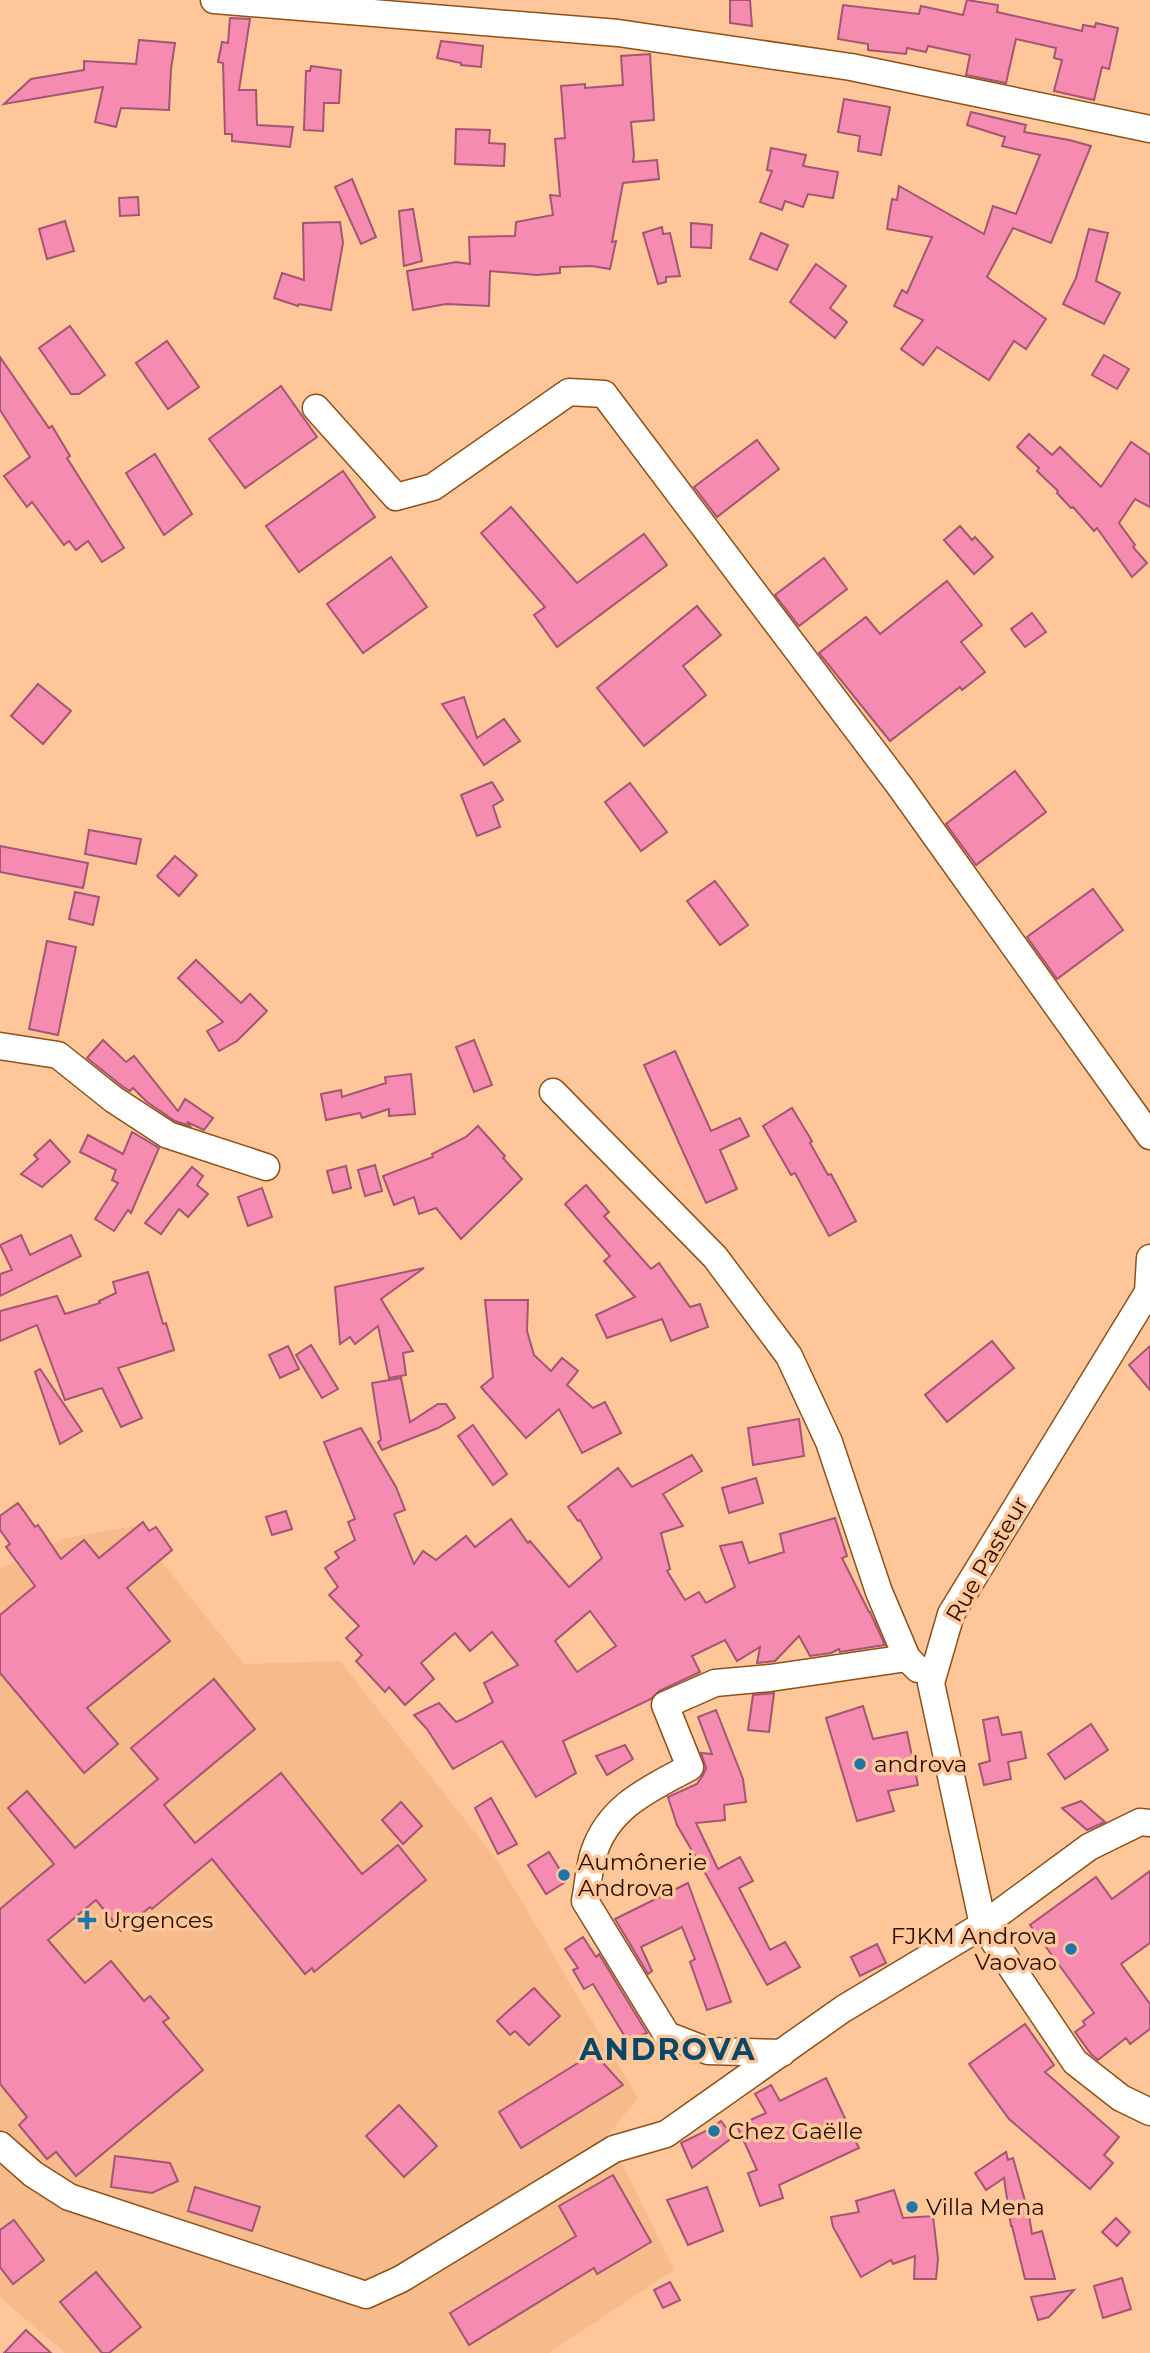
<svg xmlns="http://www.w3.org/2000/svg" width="1150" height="2353" viewBox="0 0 1150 2353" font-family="Montserrat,sans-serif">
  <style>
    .built { fill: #f7ba8a }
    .building { fill: #f58bb0; stroke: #a45571; stroke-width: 2; fill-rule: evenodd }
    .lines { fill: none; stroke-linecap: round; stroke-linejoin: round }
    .minor-casing { stroke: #8f5116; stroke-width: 29 }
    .minor { stroke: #fff; stroke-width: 26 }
    .poi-dot { fill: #2076a6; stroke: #ffc69a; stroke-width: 2.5 }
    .labels { text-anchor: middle; stroke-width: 7; stroke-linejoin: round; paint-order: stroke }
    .street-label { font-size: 23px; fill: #291000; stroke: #ffc69a }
    .poi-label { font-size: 23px; fill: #291000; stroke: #ffc69a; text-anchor: start }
    .district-label { font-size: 30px; font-weight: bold; letter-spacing: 2px; fill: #0a4768; stroke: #ffc69a }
  </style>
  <rect width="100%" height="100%" fill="#ffc69a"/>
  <polygon class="built" points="133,1526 244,1664 340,1661 499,1863 638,2098 608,2135 674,2270 549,2353 65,2353 0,2297 0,1569 66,1538"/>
  <g class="building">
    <polygon points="730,0 750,0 752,26 730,23"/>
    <polygon points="967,0 998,5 997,12 1082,31 1083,25 1095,27 1096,23 1118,28 1109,69 1102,67 1094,100 1054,91 1062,60 1054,58 1056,48 1016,39 1006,83 966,75 970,55 928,46 926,52 907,48 906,54 868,50 868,44 838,39 843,5 919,14 921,6 963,15"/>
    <polygon points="230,18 250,19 239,90 256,90 257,125 293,127 290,147 232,141 232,134 225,134 223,63 218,62 222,42 228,43"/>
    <polygon points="139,40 175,43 171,69 169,110 121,108 116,127 95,122 103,87 4,104 31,79 84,70 84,61 136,64"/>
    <polygon points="441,41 483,46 481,67 461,65 461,63 437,58"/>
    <polygon points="650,54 654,120 631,122 634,155 633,162 657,160 659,179 623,183 612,242 616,241 610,269 592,266 560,267 560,273 537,275 490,271 489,306 446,304 413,310 407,271 456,262 470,264 469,237 515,236 516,222 553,215 550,195 560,196 555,139 565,138 561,86 585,84 585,88 623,85 621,56"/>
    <polygon points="311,66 341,70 339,103 324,103 323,131 304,130 306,71 310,71"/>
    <polygon points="844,99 890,107 881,155 858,151 860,136 838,132"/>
    <polygon points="971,112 1026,125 1024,132 1069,140 1091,146 1051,243 1013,228 987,277 1046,319 1026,349 1014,341 989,380 937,347 923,365 901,349 923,320 894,306 902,290 907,293 932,237 887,229 892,199 897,200 899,186 984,234 993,206 1016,214 1040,155 1002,146 1005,137 967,125"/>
    <polygon points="456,129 490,130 489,143 505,144 504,166 455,164"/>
    <polygon points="771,148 806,155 803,166 838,172 833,198 808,194 803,207 785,201 782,210 760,202 772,171 767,170"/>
    <polygon points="352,179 376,237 361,244 335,187"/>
    <polygon points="138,197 139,215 120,216 119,198"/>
    <polygon points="413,209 422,261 404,266 399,211"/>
    <polygon points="65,221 74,251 47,259 39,229"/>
    <polygon points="340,222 343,243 331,310 299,304 298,306 274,298 282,273 304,280 303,223"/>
    <polygon points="691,223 712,225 711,248 691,247"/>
    <polygon points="662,227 663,234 670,233 680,276 666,277 666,282 658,284 643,233"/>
    <polygon points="1089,229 1108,233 1096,281 1120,293 1104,324 1063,304 1076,278"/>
    <polygon points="761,233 788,245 777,270 750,259"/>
    <polygon points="816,264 846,286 830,308 847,322 835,338 790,302"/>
    <polygon points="70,326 105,375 79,394 71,394 39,348"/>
    <polygon points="167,341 199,387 168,409 136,363"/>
    <polygon points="1104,355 1129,369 1117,389 1092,375"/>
    <polygon points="0,357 49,428 52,426 70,456 67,458 124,548 102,562 88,541 76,550 69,541 64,545 32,502 27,507 4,476 30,457 0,410"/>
    <polygon points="281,386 317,437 245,488 209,439"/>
    <polygon points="1029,434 1052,455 1060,447 1101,487 1131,442 1150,455 1150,507 1135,499 1119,523 1135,545 1133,547 1147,563 1132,577 1097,528 1094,531 1073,507 1071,508 1057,493 1058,491 1037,471 1039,468 1017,447"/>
    <polygon points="757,440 779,469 717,517 694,487"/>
    <polygon points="155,454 192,514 164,535 126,473"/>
    <polygon points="343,471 375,517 299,572 266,526"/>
    <polygon points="511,507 577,583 644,534 667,565 557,647 534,615 545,607 481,533"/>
    <polygon points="960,526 972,540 975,537 993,557 974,574 944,540"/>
    <polygon points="391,557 427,607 363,653 327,604"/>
    <polygon points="824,558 847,589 799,626 775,595"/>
    <polygon points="947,581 982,625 961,642 985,672 962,690 960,687 890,741 819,653 866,617 880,634"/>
    <polygon points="697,606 721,635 683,666 706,695 644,746 597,688"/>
    <polygon points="1032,613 1046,632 1025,647 1011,629"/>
    <polygon points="38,684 71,711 43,744 11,716"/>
    <polygon points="464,697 477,738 504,719 520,741 484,765 442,704"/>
    <polygon points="1015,771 1046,812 976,865 946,824"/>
    <polygon points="492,782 503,800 493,806 500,827 477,836 461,795"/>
    <polygon points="630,783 667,832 641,851 605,802"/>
    <polygon points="89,830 141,839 136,864 85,854"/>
    <polygon points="0,846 88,863 83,888 0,872"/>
    <polygon points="175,856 197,875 179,896 157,876"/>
    <polygon points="715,881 748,925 720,945 687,901"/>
    <polygon points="1093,889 1123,930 1057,979 1027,937"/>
    <polygon points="75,892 99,897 93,925 69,919"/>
    <polygon points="47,941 76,947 58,1035 29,1029"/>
    <polygon points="196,960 241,1003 250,994 267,1011 237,1041 219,1051 207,1031 223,1022 178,978"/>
    <polygon points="103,1040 126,1062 134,1056 178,1111 185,1099 213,1118 204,1130 187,1122 190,1126 175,1121 147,1102 133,1088 130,1091 122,1086 87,1058"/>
    <polygon points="474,1040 492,1085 474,1092 456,1047"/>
    <polygon points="675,1051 711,1131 740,1118 749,1136 720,1150 737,1189 706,1203 644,1065"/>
    <polygon points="411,1074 415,1114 389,1116 389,1109 362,1118 360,1113 326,1120 321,1094 341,1090 342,1097 386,1083 385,1077"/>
    <polygon points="792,1108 812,1141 810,1143 828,1175 831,1174 856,1221 829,1236 795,1173 791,1175 763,1126"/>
    <polygon points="478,1126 505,1156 503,1158 522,1179 461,1239 436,1208 419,1214 414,1197 394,1205 383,1176 433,1157 432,1154 466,1137"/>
    <polygon points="132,1132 159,1148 131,1213 128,1210 114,1231 95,1219 118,1183 112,1180 116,1170 80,1152 88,1135 123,1154"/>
    <polygon points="50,1140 70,1162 42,1187 21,1174 38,1159 34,1155"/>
    <polygon points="375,1165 382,1191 365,1196 358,1170"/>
    <polygon points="346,1166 351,1188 333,1193 327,1171"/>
    <polygon points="192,1167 203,1176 197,1185 208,1194 188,1217 179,1209 161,1234 145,1223"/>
    <polygon points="586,1185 609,1212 604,1216 651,1269 659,1263 690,1307 700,1304 708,1327 671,1341 662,1319 607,1338 596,1315 635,1297 604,1261 610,1256 565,1204"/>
    <polygon points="262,1188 272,1217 248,1226 238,1197"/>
    <polygon points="21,1235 30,1255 71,1235 81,1256 0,1296 0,1274 12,1270 0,1245"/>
    <polygon points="424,1268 381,1299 413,1351 403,1353 406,1375 389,1378 378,1326 355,1344 350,1337 340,1344 335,1287"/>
    <polygon points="148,1272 163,1324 166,1323 174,1350 118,1368 142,1418 121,1427 102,1388 65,1400 37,1325 0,1341 0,1311 57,1296 65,1314 100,1303 99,1301 116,1293 113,1282"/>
    <polygon points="485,1300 528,1300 527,1331 534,1355 551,1371 562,1358 578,1371 567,1385 593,1408 605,1402 621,1433 582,1453 559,1409 526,1438 481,1387 493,1377"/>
    <polygon points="992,1341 1014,1368 947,1422 925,1395"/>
    <polygon points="311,1345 338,1389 322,1398 296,1355"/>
    <polygon points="288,1346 299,1369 280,1378 269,1355"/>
    <polygon points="1150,1346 1150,1390 1129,1365"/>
    <polygon points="40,1369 82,1431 60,1444 35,1372"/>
    <polygon points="401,1378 410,1422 438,1404 446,1404 455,1418 438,1428 382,1450 378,1442 381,1440 372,1383"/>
    <polygon points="799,1419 804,1456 753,1465 748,1428"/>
    <polygon points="473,1425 507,1474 493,1485 458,1436"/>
    <path d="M361 1428 396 1487 405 1510 394 1514 414 1564 423 1551 436 1560 466 1536 475 1547 511 1519 528 1543 530 1541 569 1587 602 1558 580 1520 578 1521 568 1507 618 1468 632 1487 692 1455 702 1471 663 1494 683 1526 661 1533 670 1569 667 1571 685 1600 699 1592 706 1603 735 1587 720 1546 742 1542 749 1563 784 1552 780 1534 835 1518 847 1556 842 1558 869 1612H870L885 1645 840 1652 839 1649 831 1653 810 1656 799 1636 775 1661 757 1663 760 1647 737 1661 725 1640 692 1656 700 1672 659 1691 651 1699 563 1741 576 1773 536 1797 502 1741 453 1769 427 1729 414 1715 439 1703 456 1722 463 1719 493 1702 484 1683 518 1665 492 1632 470 1651 455 1633 421 1663 434 1679 405 1705 389 1687 385 1692 356 1661 362 1655 346 1638 359 1626 329 1595 338 1587 325 1568 339 1558 335 1552 355 1540 348 1522 355 1519 324 1442ZM590 1611 616 1646 577 1672 555 1641Z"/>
    <polygon points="756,1478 763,1503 729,1513 722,1488"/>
    <polygon points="18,1503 35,1527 38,1525 61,1559 84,1540 99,1558 143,1522 149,1531 156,1527 172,1550 127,1588 170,1641 87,1708 118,1744 84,1773 0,1673 0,1615 35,1586 6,1547 10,1544 0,1530 0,1516"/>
    <polygon points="286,1511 292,1529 272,1535 266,1517"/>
    <polygon points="214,1679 255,1729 164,1805 195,1843 281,1773 362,1874 398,1845 426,1880 314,1972 312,1968 305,1974 212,1859 152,1909 150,1907 121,1931 96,1900 48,1940 85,1983 111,1961 144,2001 150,1996 169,2018 163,2022 203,2070 76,2176 56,2152 47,2159 19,2125 27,2117 0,2084 0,1909 54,1864 8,1808 27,1791 75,1848 158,1779 131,1748"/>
    <polygon points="774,1693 769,1732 748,1730 753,1695"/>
    <polygon points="863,1706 873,1739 907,1732 918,1785 888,1791 894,1811 857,1821 826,1718"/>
    <polygon points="716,1710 743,1779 746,1802 724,1805 725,1820 696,1823 718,1869 740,1857 753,1881 739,1888 770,1950 785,1942 800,1967 767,1985 708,1878 677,1825 668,1797 697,1784 703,1775 706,1768 701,1753 712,1754 698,1717"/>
    <polygon points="998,1717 1002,1735 1021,1732 1026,1758 1008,1762 1011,1779 984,1785 979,1764 990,1761 983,1720"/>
    <polygon points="1091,1724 1108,1750 1065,1779 1048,1754"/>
    <polygon points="625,1745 633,1759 607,1775 596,1756"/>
    <polygon points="491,1798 517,1844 498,1854 475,1808"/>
    <polygon points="1081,1801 1105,1822 1087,1830 1062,1808"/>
    <polygon points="401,1802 422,1826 403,1844 382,1820"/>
    <polygon points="549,1852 567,1881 546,1894 528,1865"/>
    <polygon points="1150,1871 1150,1943 1121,1964 1150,2004 1150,2029 1130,2044 1126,2038 1098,2060 1091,2054 1075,2032 1085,2025 1083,2021 1094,2013 1030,1925 1096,1877 1112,1899"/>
    <polygon points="688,1883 731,2002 707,2010 690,1962 695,1959 682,1927 641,1947 652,1971 648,1974 615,1919"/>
    <polygon points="583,1937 596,1957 599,1954 647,2033 627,2040 593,1984 584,1989 573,1970 578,1968 565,1949"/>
    <polygon points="877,1944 886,1963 860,1976 851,1957"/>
    <polygon points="534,1988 560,2016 529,2045 515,2031 510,2035 497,2021"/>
    <polygon points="1025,2024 1054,2065 1045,2072 1119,2137 1104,2155 1113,2163 1090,2189 1009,2119 969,2064"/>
    <polygon points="594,2053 623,2085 521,2148 499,2112"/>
    <polygon points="826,2078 859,2148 779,2185 783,2198 760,2206 748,2173 757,2170 737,2126 766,2113 755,2094 771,2085 780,2101"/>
    <polygon points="399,2105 437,2146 404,2177 366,2136"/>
    <polygon points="721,2121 733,2137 692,2168 681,2143 710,2129"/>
    <polygon points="1006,2152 1008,2160 1013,2158 1029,2215 1032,2234 1042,2231 1055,2279 1025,2279 1012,2226 1011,2226 1004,2178 986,2190 975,2173"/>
    <polygon points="115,2156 170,2163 178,2181 152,2193 111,2187"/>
    <polygon points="613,2175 651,2242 597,2274 594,2268 469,2345 450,2313 576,2236 559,2206"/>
    <polygon points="195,2187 260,2207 252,2231 188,2211"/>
    <polygon points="707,2187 723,2231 688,2245 667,2200"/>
    <polygon points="894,2190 903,2218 933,2216 938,2259 936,2279 914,2279 915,2256 893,2264 891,2260 861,2277 833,2227 831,2217 859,2212 856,2201"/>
    <polygon points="1116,2218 1130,2232 1117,2246 1102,2232"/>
    <polygon points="14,2220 44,2260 13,2284 0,2267 0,2230"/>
    <polygon points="96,2272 141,2327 109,2353 102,2353 60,2302"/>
    <polygon points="1122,2278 1131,2309 1103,2318 1094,2286"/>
    <polygon points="670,2282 680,2300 663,2308 654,2290"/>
    <polygon points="1074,2290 1049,2317 1038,2320 1031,2297"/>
    <polygon points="26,2330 51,2353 4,2353"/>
  </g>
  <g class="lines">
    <g class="minor-casing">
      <g id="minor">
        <polyline points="214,0 618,33 851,67 1150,129"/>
        <polyline points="316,408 396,497 433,487 569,392 604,394 899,785 1150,1136"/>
        <polyline points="0,1046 58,1055 113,1099 168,1135 266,1167"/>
        <polyline points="553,1092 715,1257 789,1356 829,1442 879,1592 907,1658 918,1669"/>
        <polyline points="1150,1258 1148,1292 951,1614 931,1683 983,1925 1075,2062 1121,2098 1150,2112"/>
        <path d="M782 2053 708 2051 667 2035 585 1901C588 1885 589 1867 594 1852 610 1805 650 1789 690 1767L665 1705 715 1683 770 1678 907 1658"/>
        <polyline points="0,2145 33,2174 69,2197 366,2295 401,2279 614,2149 666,2134 843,2009 983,1925 1089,1847 1140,1822 1150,1823"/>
      </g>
    </g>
    <use href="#minor" class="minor"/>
  </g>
  <g class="poi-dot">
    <circle cx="860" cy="1764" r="7"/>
    <circle cx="564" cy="1875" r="7"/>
    <path d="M83.5 1909.5h7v7h7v7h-7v7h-7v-7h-7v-7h7z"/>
    <circle cx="1071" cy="1949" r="7"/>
    <circle cx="714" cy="2131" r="7"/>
    <circle cx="912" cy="2207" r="7"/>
  </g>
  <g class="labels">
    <g class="street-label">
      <text transform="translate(987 1559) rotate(-60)" y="8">Rue Pasteur</text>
    </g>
    <g class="poi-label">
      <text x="874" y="1772">androva</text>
      <text x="578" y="1870">Aumônerie<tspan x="578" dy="26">Androva</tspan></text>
      <text x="103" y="1928">Urgences</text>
      <text x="1057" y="1944" text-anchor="end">FJKM Androva<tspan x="1057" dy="26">Vaovao</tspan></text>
      <text x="728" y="2139">Chez Gaëlle</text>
      <text x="926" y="2215">Villa Mena</text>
    </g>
    <g class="district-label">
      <text x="668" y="2060">ANDROVA</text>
    </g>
  </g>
</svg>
